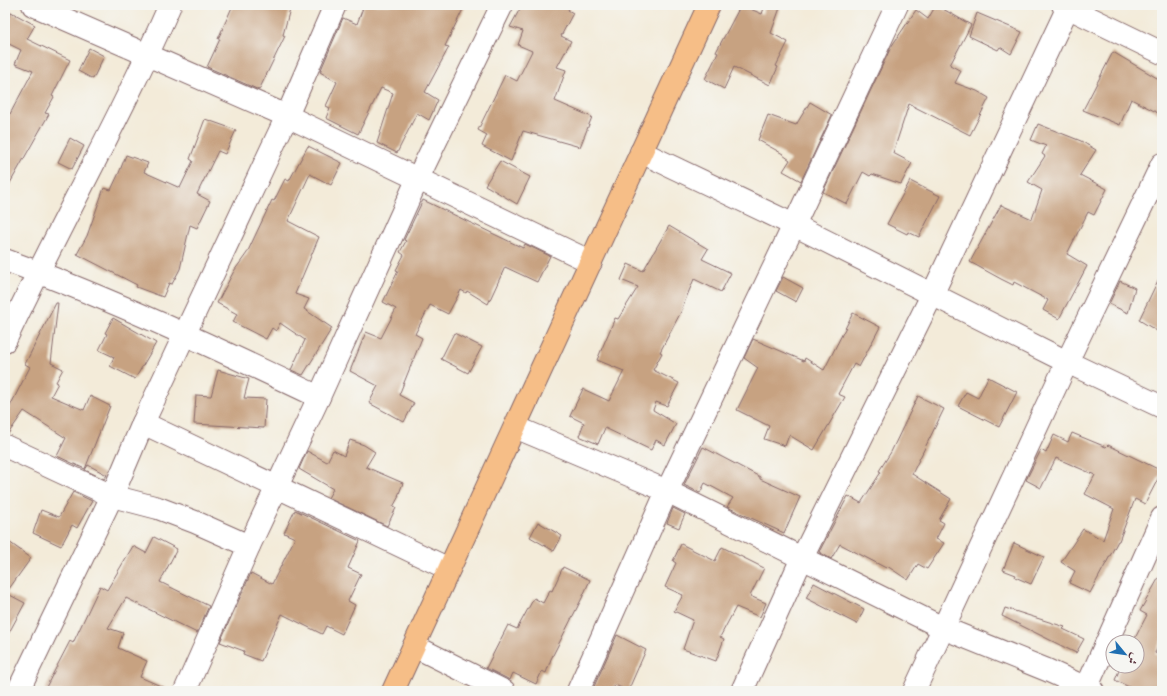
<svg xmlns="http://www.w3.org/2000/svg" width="1167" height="696" viewBox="0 0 1167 696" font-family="'IM FELL Great Primer',Amiri,serif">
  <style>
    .building { fill: #c7a281 }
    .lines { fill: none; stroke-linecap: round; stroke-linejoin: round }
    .minor-casing { stroke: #856668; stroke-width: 24 }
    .major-casing { stroke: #856668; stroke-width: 24 }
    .minor { stroke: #fff; stroke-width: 22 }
    .major { stroke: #f6be87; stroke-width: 22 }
  </style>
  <rect width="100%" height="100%" fill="#f6f6f2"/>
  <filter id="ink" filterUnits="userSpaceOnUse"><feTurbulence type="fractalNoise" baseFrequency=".025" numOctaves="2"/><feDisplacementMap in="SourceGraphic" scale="8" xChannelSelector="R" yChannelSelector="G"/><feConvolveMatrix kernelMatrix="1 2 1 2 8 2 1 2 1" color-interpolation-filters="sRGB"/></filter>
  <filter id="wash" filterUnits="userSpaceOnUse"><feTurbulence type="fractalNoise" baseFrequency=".012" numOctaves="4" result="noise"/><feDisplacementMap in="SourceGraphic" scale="16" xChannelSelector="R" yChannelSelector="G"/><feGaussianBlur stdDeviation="0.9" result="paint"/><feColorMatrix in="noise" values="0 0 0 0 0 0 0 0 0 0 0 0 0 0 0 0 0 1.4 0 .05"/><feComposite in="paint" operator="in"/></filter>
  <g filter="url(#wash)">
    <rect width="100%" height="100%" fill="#f3ebd9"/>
    <g id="blocks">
      <g class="building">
        <polygon points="233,5 291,5 283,35 285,36 259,90 207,67 220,39 218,39"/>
        <polygon points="364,5 465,5 445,46 449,47 425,92 438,100 429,120 417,113 397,153 377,143 393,93 381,88 358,134 326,118 330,108 326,106 337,82 320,72 343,18 357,24"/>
        <polygon points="522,5 571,5 568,10 573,13 561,36 571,41 557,67 566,70 555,101 592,117 580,147 523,131 511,161 482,146 487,135 478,130 505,75 517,81 532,51 518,45 523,31 510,27"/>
        <polygon points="741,5 762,14 765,5 781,5 771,33 788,42 776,66 778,67 770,85 734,67 724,89 705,79 718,53 716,52"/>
        <polygon points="936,5 971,25 950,65 961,71 955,83 977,91 989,98 970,135 909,104 893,153 912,163 901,184 872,174 870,176 863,172 847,204 823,192 891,47 916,10 928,19"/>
        <polygon points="11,12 35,25 27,39 70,60 52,96 54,97 45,113 49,114 5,192 5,111 10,114 33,71 15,64 21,50 5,42 5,24"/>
        <polygon points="977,13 1022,32 1011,54 1000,47 998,50 969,36"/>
        <polygon points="89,48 104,56 93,79 78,71"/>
        <polygon points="1113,52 1162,81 1162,115 1131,99 1120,125 1083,110"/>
        <polygon points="810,102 832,115 801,181 783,171 790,160 783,155 783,154 758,140 768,115 796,125"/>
        <polygon points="205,119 236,130 225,154 218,151 197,194 210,201 197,228 190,225 180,269 172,284 169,283 163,297 136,287 137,285 77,254 87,236 104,188 111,190 119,173 126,155 148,163 144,172 180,188 193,161 190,159"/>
        <polygon points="1038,124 1081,141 1096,150 1080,175 1107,189 1094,215 1088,212 1067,254 1087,266 1059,319 1043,310 1048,300 1014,282 1013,285 1001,279 970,262 1001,205 1032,219 1042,190 1028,182 1045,156 1042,154 1046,146 1031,140"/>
        <polygon points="70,138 84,146 72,169 58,162"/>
        <polygon points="308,146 342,163 331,185 310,174 288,221 319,237 295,294 309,299 304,309 332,328 303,375 291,370 305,340 280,323 276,331 272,328 266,339 233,322 237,314 217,303 234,271 247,253 272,200 274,201 285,179 289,181"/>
        <polygon points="500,161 530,177 517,204 485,185"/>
        <polygon points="910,181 940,196 919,237 908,232 907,234 887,224"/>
        <polygon points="423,200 523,248 525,244 550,256 537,282 505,267 488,304 467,291 466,293 461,290 448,314 430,305 415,334 422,338 399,395 414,403 404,422 369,403 378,386 350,371 366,332 381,338 396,309 383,302 398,271 396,270 404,255 400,252 406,241 404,240"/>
        <polygon points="669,226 708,249 702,259 731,273 721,292 694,279 682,308 683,308 660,352 662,353 653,370 679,383 667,406 656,402 653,410 676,424 665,445 656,440 651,450 605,428 598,444 579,436 584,423 570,416 583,389 609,401 624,371 597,360 615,318 618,319 638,287 621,280 628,264 643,271"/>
        <polygon points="1162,272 1162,334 1139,320"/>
        <polygon points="783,277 803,288 796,302 776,291"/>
        <polygon points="1120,281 1135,288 1128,313 1109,304"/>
        <polygon points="56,303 58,303 51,363 63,369 56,382 58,383 51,396 84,410 90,396 110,406 85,469 57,456 66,438 24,411 8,434 5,434 5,416 30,367 25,364"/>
        <polygon points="853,313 880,327 859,367 854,364 838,394 845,397 814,450 789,435 785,446 764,439 769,426 737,410 758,368 744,358 753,339 804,361 805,358 824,370"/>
        <polygon points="113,318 156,343 135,379 110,366 114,357 99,350 107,334 105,333"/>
        <polygon points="454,333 482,347 468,373 441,359"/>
        <polygon points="218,370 249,379 244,398 266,399 264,428 194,424 196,395 211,396"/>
        <polygon points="988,377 1017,392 999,427 958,406 966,392 978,398"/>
        <polygon points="918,396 944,409 912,474 951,499 939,520 944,523 936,539 944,543 927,569 918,564 908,580 887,566 886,568 840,544 831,559 819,552 848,496 861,503 881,472 879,471 891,452"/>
        <polygon points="1072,433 1106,447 1108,445 1162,471 1145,504 1135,499 1119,541 1118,541 1090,593 1069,583 1075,571 1061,562 1083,529 1103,540 1114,509 1085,494 1095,475 1056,458 1041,488 1026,480 1041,450 1046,453 1054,435 1068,442"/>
        <polygon points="350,440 364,445 375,452 366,467 403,483 398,496 399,496 393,507 396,508 387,526 328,498 333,489 299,469 307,451 327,462 333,450 344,456"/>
        <polygon points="703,447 760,477 760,479 800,497 784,533 727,507 733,498 705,483 700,493 684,485"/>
        <polygon points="88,465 107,475 104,479 85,470"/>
        <polygon points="73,492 92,501 77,528 72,525 61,546 33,533 41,510 59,517"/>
        <polygon points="673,508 685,514 679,528 667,523"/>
        <polygon points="295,510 360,541 348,568 361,574 348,601 355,605 342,634 326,626 322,634 282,614 261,661 243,654 244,651 220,642 251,573 272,584 295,538 284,533"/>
        <polygon points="538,522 562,536 554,551 530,537"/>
        <polygon points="154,537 177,549 160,582 209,606 197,633 126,598 108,628 123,633 118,648 147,661 140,677 172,691 44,691 70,641 73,643 100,586 107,590 133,546 146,553"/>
        <polygon points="5,539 31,558 6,593 25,603 5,640"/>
        <polygon points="1014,543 1044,557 1031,584 1015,577 1016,575 1003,570"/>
        <polygon points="681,544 715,561 722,547 764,568 750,596 766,603 760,617 736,607 720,637 724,639 716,661 683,649 693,620 674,611 683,595 665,587 676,563 673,561"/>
        <polygon points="563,567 590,580 582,598 551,659 546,673 542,671 536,684 513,673 510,680 486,668 508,625 517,629 534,598 543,603 550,590 552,591"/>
        <polygon points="1162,572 1162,639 1155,653 1162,657 1162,691 1137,691 1115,680 1121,666 1137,666 1137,642 1133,642 1147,615 1140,611"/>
        <polygon points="814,583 864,609 857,624 806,598"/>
        <polygon points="1005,608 1065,627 1063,629 1084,639 1076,653 1002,616"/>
        <polygon points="617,635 646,650 628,691 615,685 612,691 592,691"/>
      </g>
    </g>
  </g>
  <g filter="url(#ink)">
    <use href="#blocks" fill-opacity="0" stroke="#856668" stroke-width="1"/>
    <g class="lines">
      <g class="minor-casing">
        <g id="minor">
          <polyline points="33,5 287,116 591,262"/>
          <polyline points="1063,5 1162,53"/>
          <polyline points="641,152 794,225 1067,362 1162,407"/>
          <path d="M5 260C112 299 216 348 319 397"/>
          <path d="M5 341C58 228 120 119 170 5"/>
          <polyline points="143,423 449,569"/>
          <polyline points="515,427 667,491 943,628 1047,670 1093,691"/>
          <polyline points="5,446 112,496 158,508 195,522 249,546"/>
          <polyline points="414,646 504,691"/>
          <polyline points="18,691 112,496 143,423 287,116 335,5"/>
          <polyline points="185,691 249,546 319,397 418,178 502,5"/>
          <polyline points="578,691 667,491 794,225 897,5"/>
          <polyline points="742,691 802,558 932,295 1069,5"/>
          <polyline points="914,691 1067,362 1162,164"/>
          <polyline points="1085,691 1162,518"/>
        </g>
      </g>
      <g class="major-casing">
        <polyline id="major" points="393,691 709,5"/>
      </g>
      <use href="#minor" class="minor"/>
      <use href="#major" class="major"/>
    </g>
  </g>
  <rect width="1167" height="696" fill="none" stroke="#f6f6f2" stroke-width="20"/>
  <g transform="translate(1125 654) rotate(119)"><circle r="19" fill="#f6f6f2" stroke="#b1a0a2"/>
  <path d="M0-3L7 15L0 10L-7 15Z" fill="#1f6fb2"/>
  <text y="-6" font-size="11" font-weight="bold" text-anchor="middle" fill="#4a1f2b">ش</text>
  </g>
</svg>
